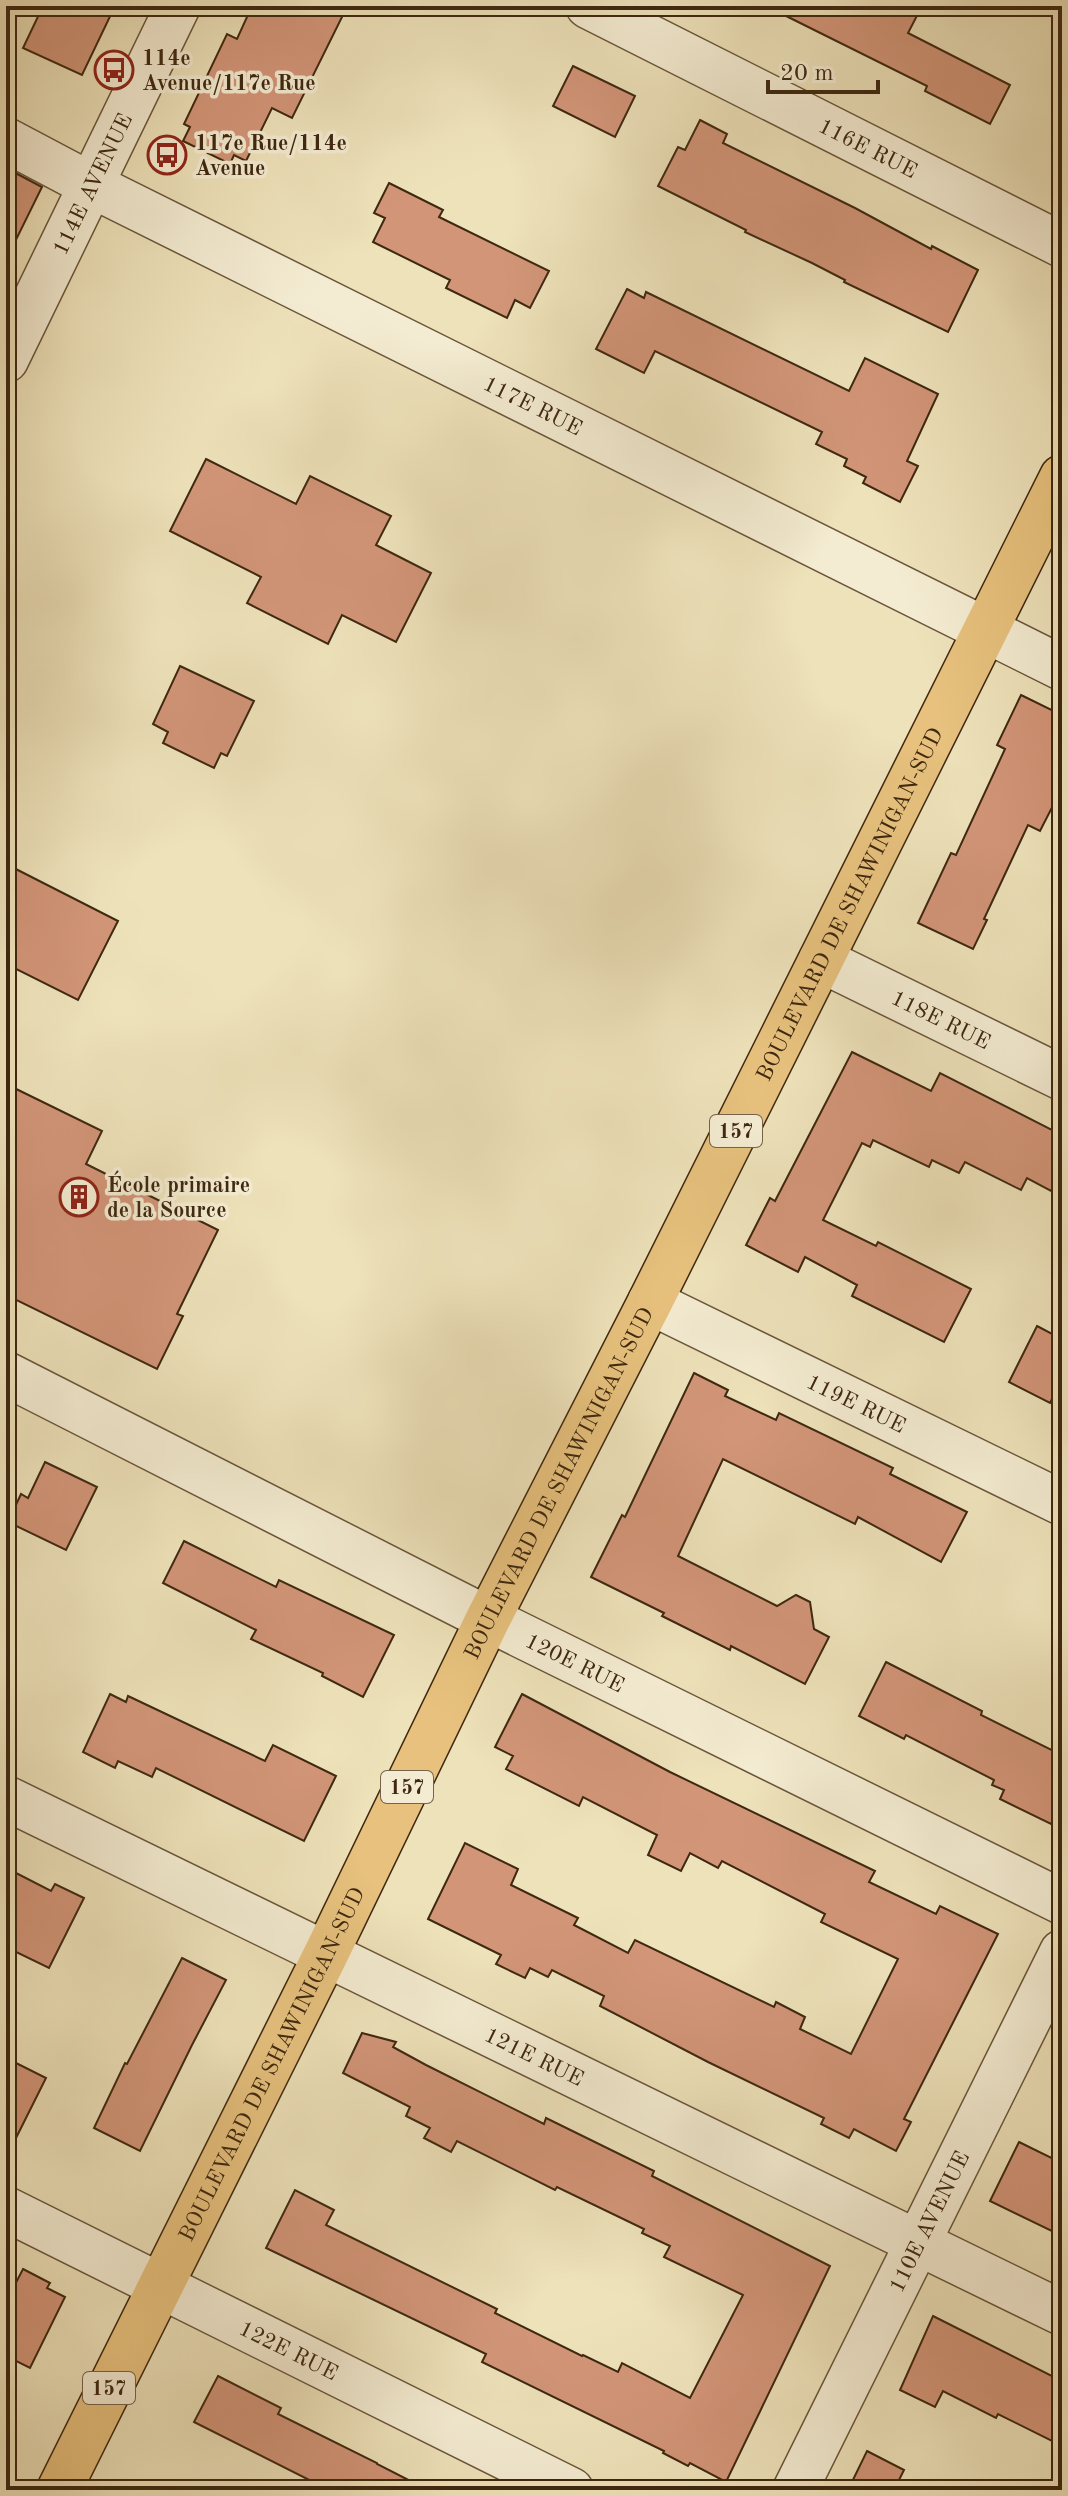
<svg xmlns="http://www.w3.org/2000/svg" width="1068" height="2496" viewBox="0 0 1068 2496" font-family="'Old Standard TT',serif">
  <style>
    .building { fill: #d29578; stroke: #3e2810; stroke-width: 2 }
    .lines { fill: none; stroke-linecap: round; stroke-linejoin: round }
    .minor-casing { stroke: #6a563a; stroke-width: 47 }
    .major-casing { stroke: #3e2810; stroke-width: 47 }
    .minor { stroke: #f4ecd2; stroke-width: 44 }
    .major { stroke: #e7c17d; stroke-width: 44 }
    .labels { text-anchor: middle; stroke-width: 7; stroke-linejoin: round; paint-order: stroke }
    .shield { fill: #f4ecd2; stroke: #75634a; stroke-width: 2 }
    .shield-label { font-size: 20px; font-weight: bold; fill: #3e2810 }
    .poi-label { font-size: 22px; font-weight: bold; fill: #3e2810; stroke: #f4ecd2; text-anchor: start }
    .street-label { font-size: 22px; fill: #3e2810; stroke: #f4ecd2 }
  </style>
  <rect width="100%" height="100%" fill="#eee2ba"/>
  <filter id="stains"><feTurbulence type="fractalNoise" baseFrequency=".0025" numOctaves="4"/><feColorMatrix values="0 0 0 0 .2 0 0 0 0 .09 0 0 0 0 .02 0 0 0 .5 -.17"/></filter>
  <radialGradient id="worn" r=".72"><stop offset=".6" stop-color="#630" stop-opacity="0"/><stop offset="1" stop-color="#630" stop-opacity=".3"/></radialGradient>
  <g class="building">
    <polygon points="43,6 115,6 82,75 23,48"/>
    <polygon points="252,6 325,6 343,15 292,118 272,108 246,161 234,155 230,164 183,141 190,127 184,124 227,34 237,39"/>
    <polygon points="766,6 922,6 908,33 1010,85 990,124 925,91 927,86"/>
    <polygon points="573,66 635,96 615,137 553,106"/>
    <polygon points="700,120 727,134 723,143 855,208 931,249 932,246 978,270 948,332 844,282 845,280 812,263 745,232 746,230 658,186 678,147 685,150"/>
    <polygon points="6,168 42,187 6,260"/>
    <polygon points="389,183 443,210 439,217 549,271 530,308 515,300 507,318 446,288 450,280 373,242 385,218 374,213"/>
    <polygon points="627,289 644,298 646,292 849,391 865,358 938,394 907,461 918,466 900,502 863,483 866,477 844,466 847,459 816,444 822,432 655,351 644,373 596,349"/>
    <polygon points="206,459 296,504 310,476 391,516 376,545 431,573 396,642 342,615 328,644 247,603 261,577 170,531"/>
    <polygon points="180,666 254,701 227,756 221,753 214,768 163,743 168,732 153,724"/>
    <polygon points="1021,695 1062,715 1062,788 1040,831 1028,825 984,919 987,920 973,949 918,923 951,853 956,855 1005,749 997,745"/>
    <polygon points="6,864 118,921 78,1000 6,964"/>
    <polygon points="852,1052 931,1091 940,1073 1062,1135 1062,1169 1051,1191 1027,1178 1021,1190 965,1162 959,1173 932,1160 929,1167 873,1140 870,1147 862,1143 823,1220 876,1246 878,1242 971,1289 944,1342 852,1296 857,1285 805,1257 798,1272 746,1245 770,1198 775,1201"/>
    <polygon points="6,1084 102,1131 86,1164 218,1230 177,1314 183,1316 157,1369 6,1295"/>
    <polygon points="1037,1326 1062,1339 1062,1379 1050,1403 1009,1382"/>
    <polygon points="694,1373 728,1390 725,1396 776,1420 779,1413 893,1468 890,1474 967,1512 941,1562 858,1517 855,1524 723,1459 678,1556 777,1606 796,1595 810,1602 814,1629 829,1637 805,1684 731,1646 730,1650 662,1616 664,1613 591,1577 622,1515 625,1517"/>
    <polygon points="45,1462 97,1487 66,1550 8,1522 21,1494 28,1498"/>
    <polygon points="184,1541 276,1587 279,1580 394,1635 363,1697 322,1676 323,1673 251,1639 256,1630 163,1583"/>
    <polygon points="886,1662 982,1711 981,1715 1062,1755 1062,1801 1051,1824 1000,1799 1004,1790 992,1785 994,1780 906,1735 904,1739 859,1716"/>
    <polygon points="110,1694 126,1702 128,1696 265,1761 273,1745 336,1776 304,1841 156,1768 152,1777 118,1761 115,1768 83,1752"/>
    <polygon points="522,1694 670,1772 875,1871 869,1882 936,1914 940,1906 998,1934 904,2119 911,2122 896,2151 854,2129 849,2138 821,2124 824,2118 708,2062 600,2006 604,1996 552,1970 548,1977 530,1968 525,1978 496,1964 501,1955 428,1919 465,1843 518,1869 511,1885 578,1918 574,1925 628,1953 635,1940 774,2007 776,2002 805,2017 800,2029 851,2054 898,1959 821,1922 825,1914 722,1861 718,1868 690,1853 681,1871 648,1855 657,1835 583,1797 579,1806 506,1769 513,1756 495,1747"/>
    <polygon points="16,1873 51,1891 55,1884 84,1898 49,1968 14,1951 16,1945 6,1940 6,1892"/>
    <polygon points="182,1958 226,1980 192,2045 140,2151 94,2128 125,2063 127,2064"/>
    <polygon points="362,2033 396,2042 393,2047 426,2065 544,2124 546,2118 654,2171 652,2176 830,2266 726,2482 690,2463 688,2466 663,2453 664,2451 482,2362 486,2354 266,2248 295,2190 334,2210 326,2225 497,2309 495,2313 582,2356 583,2355 618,2372 622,2363 690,2398 743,2295 664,2257 670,2246 642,2233 644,2229 557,2187 555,2190 457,2141 451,2152 424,2138 430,2128 406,2116 410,2107 343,2073"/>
    <polygon points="6,2058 46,2078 6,2158"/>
    <polygon points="1019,2142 1062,2163 1062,2236 990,2201"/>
    <polygon points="23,2269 50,2283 47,2288 65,2297 30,2368 6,2356 6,2302"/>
    <polygon points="933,2316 1062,2381 1062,2446 998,2414 996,2418 943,2391 935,2407 900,2390"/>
    <polygon points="218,2376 281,2408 278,2414 377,2463 377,2464 428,2490 329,2490 194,2422"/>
    <polygon points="867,2451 904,2470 894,2490 848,2490"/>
  </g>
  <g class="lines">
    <g class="minor-casing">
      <g id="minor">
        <path id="s1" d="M588 6 1062 245"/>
        <path id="s2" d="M6 140 91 185 1062 668"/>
        <path id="s3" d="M6 360 178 6"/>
        <path id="s4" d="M821 960 1062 1078"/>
        <path id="s5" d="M650 1302 1062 1503"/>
        <path id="s6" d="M6 1374 488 1619 1062 1902"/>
        <path id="s7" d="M6 1798 1062 2313"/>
        <path id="s8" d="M6 2209 571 2490"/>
        <path id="s9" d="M795 2490 1062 1952"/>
      </g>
    </g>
    <g class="major-casing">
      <g id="major">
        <path id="s10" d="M59 2490 326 1954 488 1619 650 1302 1062 477"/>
      </g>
    </g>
    <use href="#minor" class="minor"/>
    <use href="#major" class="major"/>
  </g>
  <defs>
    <g id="bus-ring" transform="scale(2)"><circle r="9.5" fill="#f4ecd2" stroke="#8f2418" stroke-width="1.5"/><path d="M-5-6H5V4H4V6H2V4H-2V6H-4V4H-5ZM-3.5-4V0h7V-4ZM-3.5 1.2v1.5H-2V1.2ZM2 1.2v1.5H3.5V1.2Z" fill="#8f2418"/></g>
    <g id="building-ring" transform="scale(2)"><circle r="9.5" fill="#f4ecd2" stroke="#8f2418" stroke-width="1.5"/><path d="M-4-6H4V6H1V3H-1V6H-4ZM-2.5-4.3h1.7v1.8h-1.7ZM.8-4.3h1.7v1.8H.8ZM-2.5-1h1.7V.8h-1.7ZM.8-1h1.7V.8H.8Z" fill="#8f2418"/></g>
  </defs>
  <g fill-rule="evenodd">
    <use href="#bus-ring" x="114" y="70"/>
    <use href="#bus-ring" x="167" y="155"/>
    <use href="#building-ring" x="79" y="1197"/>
  </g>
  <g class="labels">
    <g class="shield">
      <rect x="710" y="1115" width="52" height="32" rx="6"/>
      <rect x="381" y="1771" width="52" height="32" rx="6"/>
      <rect x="83" y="2372" width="52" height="32" rx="6"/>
    </g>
    <g class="shield-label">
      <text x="736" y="1138">157</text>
      <text x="407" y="1794">157</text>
      <text x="109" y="2395">157</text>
    </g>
    <g class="poi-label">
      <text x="142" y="65">114e<tspan x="142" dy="25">Avenue/117e Rue</tspan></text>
      <text x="195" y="150">117e Rue/114e<tspan x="195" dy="25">Avenue</tspan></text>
      <text x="107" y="1192">École primaire<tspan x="107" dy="25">de la Source</tspan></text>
    </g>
    <g class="street-label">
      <text dy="8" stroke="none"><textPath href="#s1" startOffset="314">116E RUE</textPath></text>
      <text dy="8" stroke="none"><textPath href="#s3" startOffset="196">114E AVENUE</textPath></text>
      <text dy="8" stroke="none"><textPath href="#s2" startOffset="590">117E RUE</textPath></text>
      <text dy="8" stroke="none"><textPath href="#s10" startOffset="1772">BOULEVARD DE SHAWINIGAN-SUD</textPath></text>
      <text dy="8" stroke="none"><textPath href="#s4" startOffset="134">118E RUE</textPath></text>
      <text dy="8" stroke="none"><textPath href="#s5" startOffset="230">119E RUE</textPath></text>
      <text dy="8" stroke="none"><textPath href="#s10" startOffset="1124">BOULEVARD DE SHAWINIGAN-SUD</textPath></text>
      <text dy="8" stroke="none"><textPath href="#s6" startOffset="638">120E RUE</textPath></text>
      <text dy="8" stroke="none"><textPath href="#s7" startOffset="588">121E RUE</textPath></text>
      <text dy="8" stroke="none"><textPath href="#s10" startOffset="476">BOULEVARD DE SHAWINIGAN-SUD</textPath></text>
      <text dy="8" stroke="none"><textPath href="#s9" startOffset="300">110E AVENUE</textPath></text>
      <text dy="8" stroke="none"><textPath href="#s8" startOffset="316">122E RUE</textPath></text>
    </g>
  </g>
  <rect width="1068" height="2496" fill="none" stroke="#eee2ba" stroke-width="32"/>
  <rect x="8" y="8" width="1052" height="2480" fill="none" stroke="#3e2810" stroke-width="4"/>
  <rect x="16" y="16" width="1036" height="2464" fill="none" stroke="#3e2810" stroke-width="2"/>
  <path d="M768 80v12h110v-12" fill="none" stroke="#3e2810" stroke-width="4"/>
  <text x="780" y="80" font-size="24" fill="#3e2810" stroke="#f4ecd2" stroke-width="6" paint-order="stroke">20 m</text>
  <rect width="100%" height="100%" filter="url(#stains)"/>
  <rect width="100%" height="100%" fill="url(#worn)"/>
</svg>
